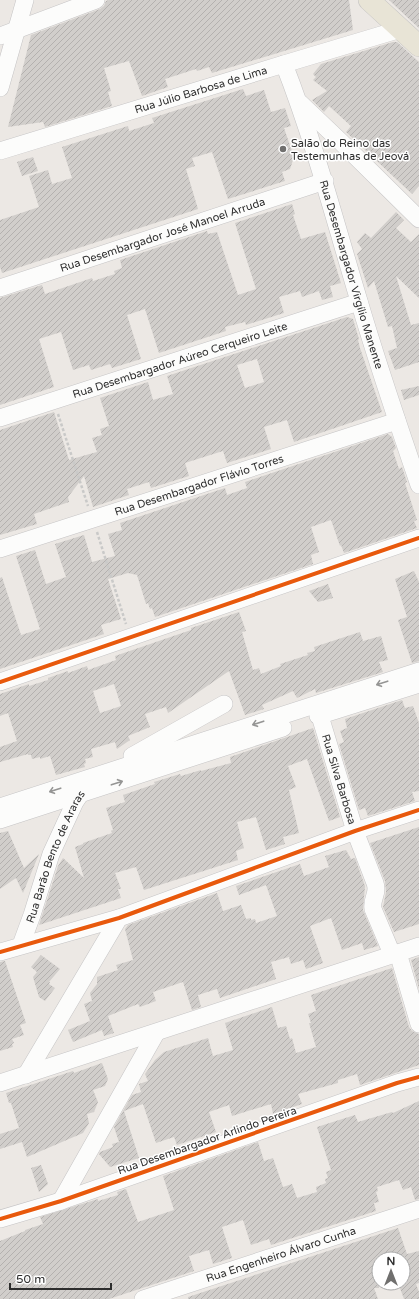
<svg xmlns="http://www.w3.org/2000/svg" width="419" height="1299" viewBox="0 0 419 1299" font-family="'Varela Round',sans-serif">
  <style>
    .building { fill: url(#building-hatch); fill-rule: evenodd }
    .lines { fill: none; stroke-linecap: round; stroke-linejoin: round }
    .minor-casing { stroke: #c5c4c5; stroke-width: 18 }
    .major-casing { stroke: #c6c5c4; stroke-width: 22 }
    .path { stroke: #c9c9c8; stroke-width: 2.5; stroke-dasharray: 3 2; stroke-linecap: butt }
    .minor { stroke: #fcfcfb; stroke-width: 17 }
    .major { stroke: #e8e4d6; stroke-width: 21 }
    .cycleway-casing { stroke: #fff; stroke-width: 6 }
    .cycleway { stroke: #e8590c; stroke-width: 4 }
    .oneway { stroke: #959594 }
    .poi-dot { fill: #706f6e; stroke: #fff; stroke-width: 1.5 }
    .labels { text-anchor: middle; stroke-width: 3; stroke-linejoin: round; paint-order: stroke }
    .street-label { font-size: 11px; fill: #2e2e2e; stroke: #fff }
    .poi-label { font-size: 11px; fill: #2e2e2e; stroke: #fff; text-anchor: start }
  </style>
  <defs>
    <pattern id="building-hatch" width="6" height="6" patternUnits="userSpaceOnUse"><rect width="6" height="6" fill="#d1cecb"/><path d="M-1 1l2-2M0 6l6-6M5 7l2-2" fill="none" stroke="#b4b1af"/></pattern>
  </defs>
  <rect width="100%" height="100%" fill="#ece8e4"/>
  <g class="building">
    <polygon points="109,0 349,0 353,30 212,73 209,67 197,71 196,69 165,79 168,87 142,96 129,61 104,68 111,91 108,92 112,106 45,127 43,122 8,127 31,35 100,9 104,6 106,1"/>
    <polygon points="389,0 419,0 419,28 408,18"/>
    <polygon points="393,42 397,42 419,62 419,186 412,194 346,132 351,126 329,106 324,112 312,100 327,91 313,80 316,77 313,74 321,64"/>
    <polygon points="243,89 246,96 264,90 271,112 285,108 291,126 284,128 294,157 290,169 282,172 285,181 228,199 212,152 192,158 195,166 186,169 198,209 2,273 0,267 0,220 39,207 29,176 48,170 52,184 72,178 62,147 128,126 129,131 154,123 152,118"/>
    <polygon points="33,157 38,171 22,176 17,162"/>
    <polygon points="292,204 295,214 293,215 301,239 325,232 341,283 330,286 333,297 322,300 319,291 302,297 300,291 279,297 284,313 246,325 245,322 225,327 226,331 159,353 145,309 127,315 141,359 112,368 110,364 91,370 89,365 73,370 61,332 39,339 54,387 0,405 0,298 42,285 45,294 92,278 93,281 115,274 114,271 122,268 120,260 207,231 208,234 217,232 238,295 256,289 235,223"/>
    <polygon points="396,212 404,220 396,228 411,242 419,234 419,298 396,276 411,325 419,323 419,362 395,370 388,351 397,348 392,326 388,327 374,281 368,288 357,254 362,249 357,242 365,233 371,238"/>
    <path d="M347 317 353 319 359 339 358 340 360 348 382 412 294 442 287 420 264 427 271 449 227 463 223 451 185 463 189 476 151 488 149 482 127 489 129 495 93 507 84 476 68 497 69 502 34 514 37 524 0 535V430L54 412 69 460 86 455 97 452 92 438 102 435 100 429 109 426 100 398 148 382 153 400 173 394 167 376ZM257 359 264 382 245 388 237 365Z"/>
    <polygon points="419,386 419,395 404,400 401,390"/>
    <polygon points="388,434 392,437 396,448 393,451 399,469 402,467 407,482 405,483 417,520 414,521 417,528 344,553 341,545 340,546 331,520 311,527 319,552 311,555 313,564 155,617 152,608 150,609 148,603 146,604 137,575 128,573 108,579 121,619 101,625 104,634 0,669 0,578 2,577 21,635 40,629 16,556 35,550 46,584 66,577 55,544 84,535 92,562 115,556 108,534 122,530 120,523 225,488 227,495 247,488 245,482"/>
    <polygon points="414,571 419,582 419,661 412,663 398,620 407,617 395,579"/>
    <polygon points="328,584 333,598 318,602 309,591"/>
    <path d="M239 612 246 631 242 632 253 670 259 668 261 674 281 666 280 664 308 655 307 653 315 651 314 647 360 632 363 641 381 636 388 660 379 662 383 672 316 693 315 689 297 698 293 691 262 705 264 709 245 715 229 671 168 713 166 707 145 714 150 727 128 736 130 740 117 749 115 742 91 749 93 757 85 759 86 763 84 764 85 767 56 775 50 756 40 759V757L32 759 31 755H28V754L0 762V747L17 741 8 713 0 716V694L29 684V686L48 680V678L68 671V673L87 666 88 670 116 660 115 656 191 630V628ZM114 684 121 706 100 713 93 691Z"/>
    <polygon points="402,700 405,708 413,706 419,723 419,791 412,792 415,801 368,816 365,808 359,810 339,744 344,742 340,731 347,728 345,719"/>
    <polygon points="313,728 340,817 329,821 307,759 288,766 296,787 289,790 299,833 283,837 285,844 266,850 256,817 237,822 244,848 236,851 238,860 144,890 136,867 115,873 121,889 118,889 121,898 39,925 58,866 63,858 84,878 75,847 83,844 83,843 112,833 111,831 113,830 106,808 125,802 123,795 155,784 154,782 180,774 181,776 201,770 201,771 231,763 230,757"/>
    <polygon points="419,827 419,924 394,932 383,907 386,892 385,881 370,843"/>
    <polygon points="8,831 24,868 39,854 23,893 16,878 0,889 0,833"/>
    <polygon points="346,850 351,859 355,858 365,886 363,910 378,946 364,950 362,943 342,950 331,918 310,926 323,963 306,969 303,960 291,964 289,957 271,962 276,979 220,998 217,989 198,995 201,1007 192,1010 183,982 153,992 156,1001 140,1007 138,1004 108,1016 114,1033 104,1036 102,1030 73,1042 68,1030 90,1021 84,1004 92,1001 90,993 97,984 97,977 118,970 116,965 133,960 125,929 128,925 217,893 223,911 241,905 246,919 251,918 251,920 255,919 256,923 277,916 266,885 239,895 236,886 300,864 304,876 329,867 325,856"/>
    <polygon points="41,955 60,969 49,982 50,982 49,984 55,988 45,1001 39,997 33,977 37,972 31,967"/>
    <polygon points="419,957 419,989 411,960"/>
    <polygon points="5,961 26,1023 20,1025 24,1035 12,1039 14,1043 12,1044 13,1047 0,1051 0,962"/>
    <polygon points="392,968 409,1027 412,1031 419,1034 419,1065 360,1085 357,1074 338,1080 338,1083 298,1094 302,1104 273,1114 271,1104 232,1116 229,1105 209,1112 216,1132 177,1145 174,1137 156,1143 143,1104 124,1111 139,1158 110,1167 99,1154 100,1152 113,1147 112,1144 119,1142 114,1127 132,1095 141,1092 139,1084 148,1081 145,1074 155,1060 164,1052 208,1038 213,1056 233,1050 225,1023 272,1007 278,1028 286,1026 290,1039 292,1038 296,1053 316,1047 309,1023 311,1023 308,1014 316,1011 311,995"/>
    <polygon points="102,1063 108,1079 105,1086 93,1090 98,1102 94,1112 87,1114 89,1123 83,1133 27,1157 22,1142 0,1149 0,1134 19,1128 11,1103 9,1103 6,1093 73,1071 74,1073"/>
    <polygon points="419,1101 419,1199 415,1200 411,1187 403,1190 399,1180 377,1187 378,1191 376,1192 379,1202 374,1203 376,1211 271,1245 269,1239 251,1245 243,1220 222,1227 232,1258 213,1264 209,1250 189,1256 194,1271 109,1299 0,1299 0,1241 25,1231 25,1230 43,1224 40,1217 98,1199 98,1201 118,1195 117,1192 126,1189 138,1222 174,1210 163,1176 258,1142 264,1161 273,1158 283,1187 292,1184 297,1198 317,1192 316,1187 326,1183 325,1179 328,1178 326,1172 331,1170 317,1127 355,1115 358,1122 392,1112 393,1113"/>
    <polygon points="41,1165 48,1184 39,1192 31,1168"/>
    <polygon points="398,1228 407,1254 419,1251 419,1283 416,1284 419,1292 419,1299 404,1299 398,1283 407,1283 403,1272 403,1259 375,1259 379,1271 379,1288 374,1288 378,1299 188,1299 188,1297"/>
  </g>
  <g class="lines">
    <g class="minor-casing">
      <g id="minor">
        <polyline points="0,36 96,0"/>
        <path id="s1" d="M284 64C314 141 335 221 359 301 377 362 398 424 419 485"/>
        <polyline points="0,88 25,0"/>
        <polyline points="300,103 341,142 419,219"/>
        <path id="s2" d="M0 151 284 64 401 29"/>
        <path id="s3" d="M0 288 325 181"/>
        <path id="s4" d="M0 418 359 302"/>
        <path id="s5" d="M0 549 397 421"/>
        <polyline points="0,682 419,538"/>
        <polyline points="318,716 419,684"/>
        <path id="s6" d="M320 716 355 831 375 883C379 894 371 898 373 909L392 954"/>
        <polyline points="132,756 224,704"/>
        <polyline points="0,807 419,671"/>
        <polyline points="0,820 283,728"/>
        <path id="s7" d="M21 945 32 915 51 854 75 802 83 790"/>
        <polyline points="0,952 119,918 355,831 419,810"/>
        <polyline points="398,953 419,1024"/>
        <polyline points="26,1075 119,918"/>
        <polyline points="0,1083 419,946"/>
        <polyline points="61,1201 156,1033"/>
        <polyline points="0,1219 61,1201 397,1083 419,1077"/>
        <path id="s8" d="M143 1299 419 1209"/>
      </g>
    </g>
    <g class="major-casing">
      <polyline id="major" points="369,0 419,46"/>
    </g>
    <g class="path">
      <polyline points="58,414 88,506"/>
      <polyline points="97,532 126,624"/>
    </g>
    <use href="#minor" class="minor"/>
    <use href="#major" class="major"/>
    <g class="cycleway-casing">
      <g id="cycleway">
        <polyline points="0,682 419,538"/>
        <polyline points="0,952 119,918 355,831 419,810"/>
        <polyline points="0,1219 61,1201 397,1083 419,1077"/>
      </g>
    </g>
    <use href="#cycleway" class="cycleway"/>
  </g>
  <defs><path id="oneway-shaft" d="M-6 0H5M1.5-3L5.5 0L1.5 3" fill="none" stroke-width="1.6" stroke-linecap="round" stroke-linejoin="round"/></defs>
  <g class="oneway">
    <use href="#oneway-shaft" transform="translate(382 683) rotate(162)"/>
    <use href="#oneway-shaft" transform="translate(258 723) rotate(162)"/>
    <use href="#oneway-shaft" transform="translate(117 783) rotate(-18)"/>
    <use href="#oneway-shaft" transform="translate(55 790) rotate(162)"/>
  </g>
  <circle class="poi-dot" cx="283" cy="149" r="4"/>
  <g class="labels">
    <g class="street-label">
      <text dy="4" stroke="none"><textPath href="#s2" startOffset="210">Rua Júlio Barbosa de Lima</textPath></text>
      <text dy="4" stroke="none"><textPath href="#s3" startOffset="171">Rua Desembargador José Manoel Arruda</textPath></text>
      <text dy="4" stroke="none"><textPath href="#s1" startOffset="221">Rua Desembargador Virgílio Manente</textPath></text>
      <text dy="4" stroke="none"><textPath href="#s4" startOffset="189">Rua Desembargador Aúreo Cerqueiro Leite</textPath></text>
      <text dy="4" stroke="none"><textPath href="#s5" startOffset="209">Rua Desembargador Flávio Torres</textPath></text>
      <text dy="4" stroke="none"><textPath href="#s6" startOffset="66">Rua Silva Barbosa</textPath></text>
      <text dy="4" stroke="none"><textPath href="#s7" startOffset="95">Rua Barão Bento de Araras</textPath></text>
      <text transform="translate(207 1140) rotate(-19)" y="4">Rua Desembargador Arlindo Pereira</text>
      <text dy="4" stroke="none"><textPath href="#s8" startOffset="145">Rua Engenheiro Álvaro Cunha</textPath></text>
    </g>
    <g class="poi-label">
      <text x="291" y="147">Salão do Reino das<tspan x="291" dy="13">Testemunhas de Jeová</tspan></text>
    </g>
  </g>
  <g transform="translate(391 1271)"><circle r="19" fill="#ffffff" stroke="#ababab"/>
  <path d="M0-3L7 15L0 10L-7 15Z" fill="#706f6e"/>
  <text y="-6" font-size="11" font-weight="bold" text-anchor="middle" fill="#2e2e2e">N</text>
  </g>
  <path d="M10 1283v6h101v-6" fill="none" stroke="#2e2e2e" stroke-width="2"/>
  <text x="16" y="1283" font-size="12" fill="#2e2e2e" stroke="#ffffff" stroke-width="3" paint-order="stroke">50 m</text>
</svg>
